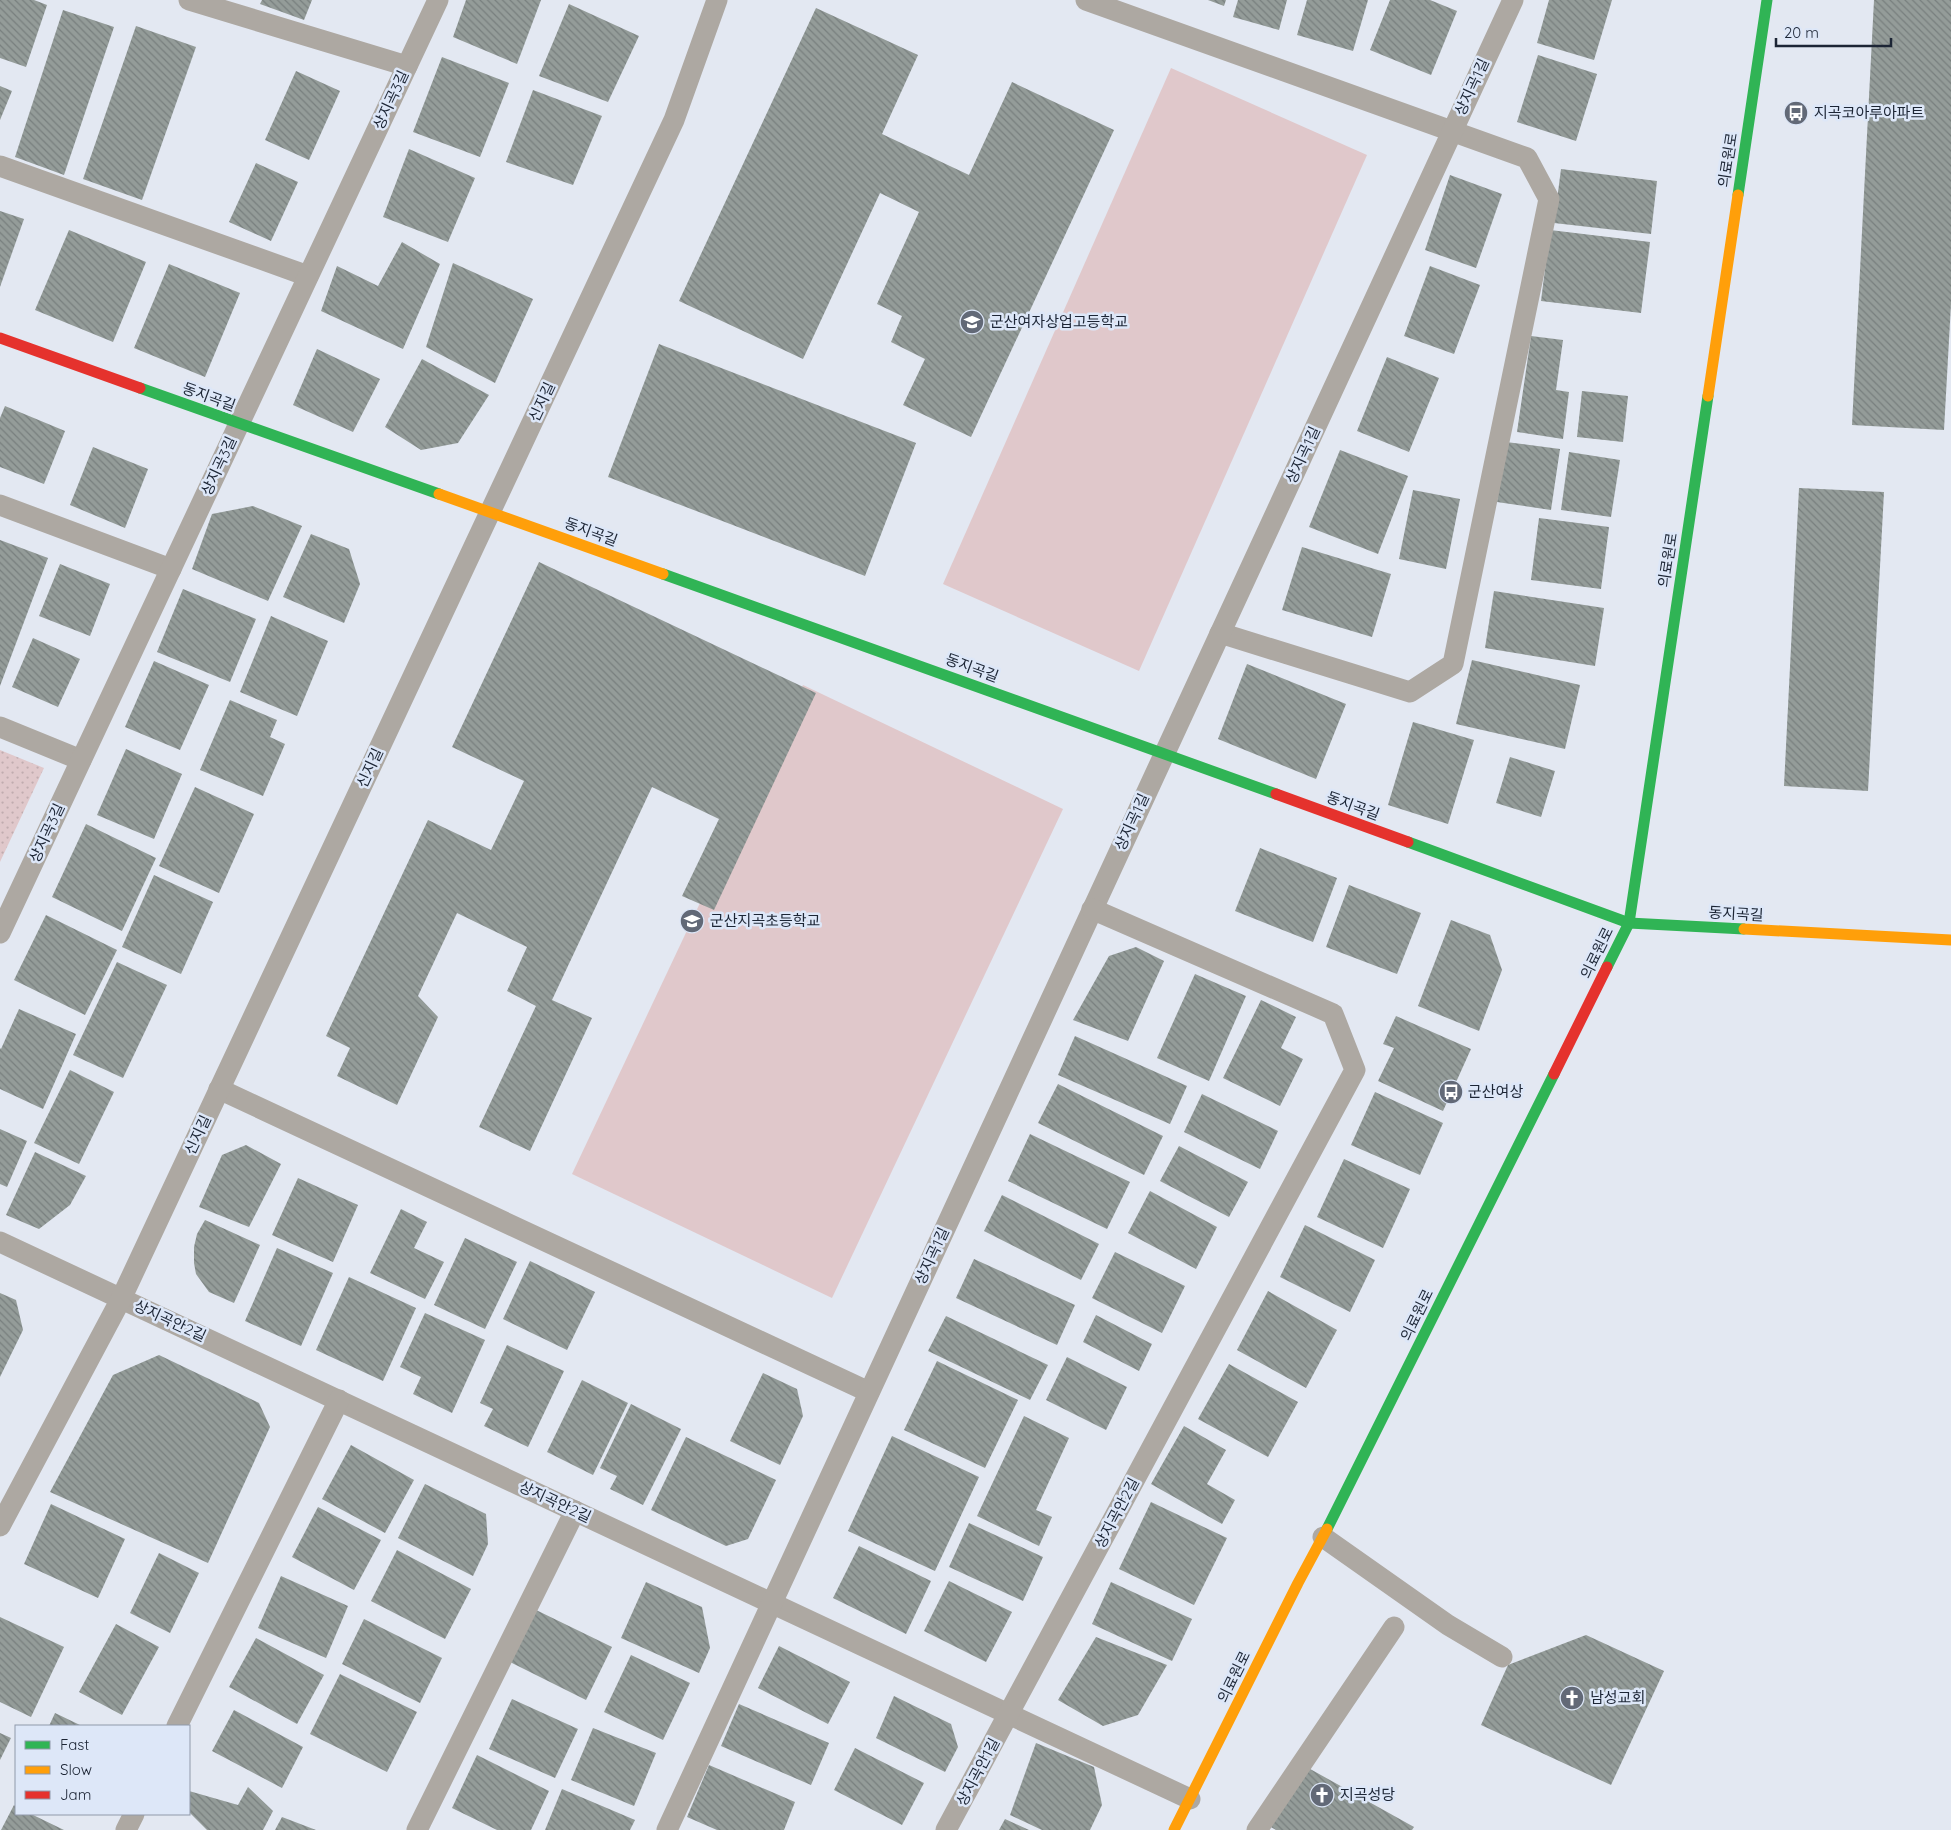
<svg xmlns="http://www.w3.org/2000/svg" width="1951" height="1830" viewBox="0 0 1951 1830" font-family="Quicksand,'Noto Sans KR',sans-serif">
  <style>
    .green { fill: #e0c8cb }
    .park { fill: url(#park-dots) }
    .building { fill: url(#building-back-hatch) }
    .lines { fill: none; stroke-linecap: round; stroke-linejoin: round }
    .lane { stroke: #ada8a2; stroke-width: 21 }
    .fast { stroke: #30b455; stroke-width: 11 }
    .slow { stroke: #ff9f0a; stroke-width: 11 }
    .jam { stroke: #e5322d; stroke-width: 11 }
    .labels { text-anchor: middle; stroke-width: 5; stroke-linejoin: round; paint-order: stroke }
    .street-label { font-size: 15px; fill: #1c2535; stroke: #dde7f8 }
    .poi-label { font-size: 15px; fill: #1c2535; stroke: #dde7f8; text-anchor: start }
  </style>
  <defs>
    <pattern id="park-dots" width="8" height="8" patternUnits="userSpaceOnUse" patternTransform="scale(1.25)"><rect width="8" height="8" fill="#e0c8cb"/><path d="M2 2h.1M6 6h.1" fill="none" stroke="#c0acaf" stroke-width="1.8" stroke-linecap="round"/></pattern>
    <pattern id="building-back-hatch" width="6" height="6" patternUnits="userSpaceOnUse" patternTransform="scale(1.25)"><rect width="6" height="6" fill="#949c99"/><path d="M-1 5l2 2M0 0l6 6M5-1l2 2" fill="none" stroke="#787f7e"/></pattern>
  </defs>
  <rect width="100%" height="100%" fill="#e3e8f2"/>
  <g class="green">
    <polygon points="1171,68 1367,155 1139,671 943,584"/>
    <polygon points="803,685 1063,809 832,1298 572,1174"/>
  </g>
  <polygon class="park" points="0,750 44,768 0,862"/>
  <g class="building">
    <polygon points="0,0 34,0 47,5 26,67 0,58"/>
    <polygon points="262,0 312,0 304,20 260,4"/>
    <polygon points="466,0 541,0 517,64 453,37"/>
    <polygon points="1208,0 1226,0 1224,6"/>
    <polygon points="1238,0 1287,0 1279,30 1233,17"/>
    <polygon points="1307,0 1368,0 1353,51 1297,35"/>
    <polygon points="1390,0 1430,0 1457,11 1431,75 1370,50"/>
    <polygon points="1549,0 1612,0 1594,60 1537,43"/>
    <polygon points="1874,0 1951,0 1951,304 1944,430 1852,425"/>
    <polygon points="569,4 639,36 608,102 539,76"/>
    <polygon points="816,8 918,55 882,134 969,175 1012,82 1114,130 971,437 903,405 925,359 891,342 902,316 877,304 919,212 880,193 803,359 679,301"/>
    <polygon points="63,10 114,27 64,175 15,157"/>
    <polygon points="136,26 196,47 142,200 83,179"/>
    <polygon points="1538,55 1597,74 1576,141 1517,122"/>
    <polygon points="442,57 509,83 480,157 413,132"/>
    <polygon points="296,71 340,91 309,160 265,140"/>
    <polygon points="0,86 12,91 0,120"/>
    <polygon points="533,90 602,116 573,185 506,162"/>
    <polygon points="409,149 475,178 448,242 383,217"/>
    <polygon points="256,163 298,182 271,241 229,222"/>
    <polygon points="1561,169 1657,181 1651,234 1554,223"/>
    <polygon points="1450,175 1502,194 1476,268 1425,250"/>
    <polygon points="0,211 24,219 0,287"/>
    <polygon points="69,230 146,262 113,342 35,310"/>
    <polygon points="1550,230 1650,242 1641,313 1541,301"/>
    <polygon points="402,242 440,264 403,349 321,311 337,266 378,286"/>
    <polygon points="453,263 533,299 495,383 426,347"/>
    <polygon points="169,264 240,293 205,377 134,348"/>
    <polygon points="1430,266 1480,285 1454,354 1404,336"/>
    <polygon points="1531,336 1563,340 1556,390 1569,392 1563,439 1517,432"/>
    <polygon points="659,344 916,443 865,576 608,477"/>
    <polygon points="317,349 380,379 353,432 293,405"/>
    <polygon points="1387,357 1439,378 1409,452 1357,431"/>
    <polygon points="422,359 489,395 458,443 421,450 385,427"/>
    <polygon points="1582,391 1628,396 1623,442 1577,437"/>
    <polygon points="5,406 65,431 44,484 0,467 0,418"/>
    <polygon points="1506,442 1560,449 1551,510 1497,502"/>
    <polygon points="93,447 148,469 125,528 70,505"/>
    <polygon points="1340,450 1408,476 1378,554 1309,527"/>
    <polygon points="1569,452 1620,460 1611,517 1561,510"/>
    <polygon points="1799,488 1884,492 1868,791 1784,786"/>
    <polygon points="1413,490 1460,499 1446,569 1399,559"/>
    <polygon points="253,506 302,526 268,601 192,569 212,514"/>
    <polygon points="1539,518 1609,527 1601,589 1531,580"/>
    <polygon points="311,534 349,549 360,584 344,623 283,597"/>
    <polygon points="0,540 48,558 0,686"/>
    <polygon points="1302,547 1391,574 1372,637 1282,610"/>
    <polygon points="539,562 816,693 714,910 682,896 719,819 652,787 552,1000 592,1018 530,1151 479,1127 536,1006 507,991 527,947 457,913 418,996 438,1017 397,1105 337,1076 350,1048 326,1036 428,820 491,850 524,781 452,747"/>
    <polygon points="60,564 110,584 90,636 39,616"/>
    <polygon points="183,589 256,619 230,682 157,652"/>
    <polygon points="1494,591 1604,608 1595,666 1485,648"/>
    <polygon points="271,616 328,641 297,716 240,692"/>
    <polygon points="33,638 80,659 58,707 12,687"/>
    <polygon points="1472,660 1580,685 1565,749 1456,724"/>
    <polygon points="154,661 209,685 180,750 125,727"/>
    <polygon points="1247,664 1346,704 1316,779 1218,739"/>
    <polygon points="230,700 277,720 270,737 285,744 263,796 200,770"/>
    <polygon points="1413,722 1474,740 1448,824 1388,805"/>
    <polygon points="126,749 182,774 154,839 97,815"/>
    <polygon points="1510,757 1555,771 1541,817 1496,803"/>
    <polygon points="195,787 254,814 219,893 159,866"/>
    <polygon points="86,824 156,858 122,931 52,897"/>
    <polygon points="1260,848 1337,878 1313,942 1235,911"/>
    <polygon points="154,875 213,902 181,974 122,947"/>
    <polygon points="1349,885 1421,913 1397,974 1326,947"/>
    <polygon points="46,915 117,950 85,1015 14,980"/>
    <polygon points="1451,920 1490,935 1502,970 1479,1031 1418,1006"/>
    <polygon points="1136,947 1164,961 1128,1041 1073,1020 1109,956"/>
    <polygon points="117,962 167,985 123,1078 73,1055"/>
    <polygon points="1195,974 1246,996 1209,1081 1157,1058"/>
    <polygon points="1261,1000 1296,1017 1281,1048 1303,1059 1280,1106 1223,1078"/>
    <polygon points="19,1009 76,1034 43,1109 0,1089 0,1048 1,1049"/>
    <polygon points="1396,1016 1471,1049 1443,1111 1378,1081 1394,1048 1383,1044"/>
    <polygon points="1075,1036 1187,1086 1170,1124 1058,1075"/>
    <polygon points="70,1070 114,1092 79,1164 34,1143"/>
    <polygon points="1058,1084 1163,1136 1144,1175 1038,1123"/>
    <polygon points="1375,1092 1443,1123 1420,1175 1351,1145"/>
    <polygon points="1202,1094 1278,1131 1260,1169 1184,1132"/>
    <polygon points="0,1129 27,1141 7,1187 0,1184"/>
    <polygon points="1030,1134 1130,1182 1107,1229 1008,1181"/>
    <polygon points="246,1145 281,1164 249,1227 199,1207 222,1155"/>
    <polygon points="1179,1146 1248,1182 1229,1217 1160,1181"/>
    <polygon points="35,1152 86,1176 70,1205 39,1229 6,1215"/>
    <polygon points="1344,1159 1410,1189 1383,1248 1317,1217"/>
    <polygon points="298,1178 358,1205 333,1262 272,1235"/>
    <polygon points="1150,1191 1217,1227 1196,1269 1128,1233"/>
    <polygon points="1002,1195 1099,1244 1081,1280 984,1231"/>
    <polygon points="401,1209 427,1222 414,1248 444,1262 425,1299 370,1273"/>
    <polygon points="205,1220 260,1245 234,1303 209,1292 196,1274 194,1263 194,1247 197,1234"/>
    <polygon points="1305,1225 1375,1260 1350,1312 1280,1277"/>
    <polygon points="465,1238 517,1262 485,1329 434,1305"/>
    <polygon points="277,1248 333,1273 301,1346 245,1321"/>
    <polygon points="1115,1252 1185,1286 1162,1333 1092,1298"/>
    <polygon points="974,1259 1075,1305 1057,1345 956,1298"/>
    <polygon points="530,1261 595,1292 567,1350 503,1319"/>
    <polygon points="349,1277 416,1308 383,1381 316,1350"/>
    <polygon points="1268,1291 1337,1330 1306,1388 1237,1350"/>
    <polygon points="0,1293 16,1300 23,1330 0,1377"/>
    <polygon points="425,1313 485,1340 452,1413 413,1394 421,1377 400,1367"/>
    <polygon points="1096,1315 1152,1344 1139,1371 1083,1342"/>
    <polygon points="946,1316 1048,1365 1030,1400 928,1351"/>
    <polygon points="507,1345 564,1371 528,1447 484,1426 493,1409 480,1403"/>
    <polygon points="159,1355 259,1403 270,1427 208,1563 50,1492 113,1375"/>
    <polygon points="1067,1357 1127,1387 1106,1430 1046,1400"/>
    <polygon points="937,1361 1018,1400 985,1468 904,1430"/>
    <polygon points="1229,1364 1298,1402 1268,1457 1198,1419"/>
    <polygon points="763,1373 797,1389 803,1416 780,1465 730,1441"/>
    <polygon points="582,1380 628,1403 593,1475 547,1452"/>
    <polygon points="631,1404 681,1429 643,1505 610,1489 617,1476 600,1468"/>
    <polygon points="1024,1416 1069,1438 1036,1510 1052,1517 1039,1546 977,1516"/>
    <polygon points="1184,1426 1226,1450 1207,1484 1235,1500 1222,1524 1151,1484"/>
    <polygon points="892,1436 979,1477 935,1571 848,1531"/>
    <polygon points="686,1437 776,1480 748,1539 726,1546 651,1510"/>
    <polygon points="351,1445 414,1480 385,1533 322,1499"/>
    <polygon points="425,1484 486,1514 488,1544 473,1576 398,1538"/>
    <polygon points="1151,1502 1227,1538 1194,1605 1119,1569"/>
    <polygon points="51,1504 125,1539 98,1598 24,1564"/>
    <polygon points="318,1507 381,1540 354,1590 292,1557"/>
    <polygon points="969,1523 1043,1557 1023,1601 949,1567"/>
    <polygon points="859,1546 931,1581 906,1634 833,1598"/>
    <polygon points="397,1550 471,1589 445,1639 371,1601"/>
    <polygon points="159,1553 199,1573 170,1633 130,1613"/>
    <polygon points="281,1576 348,1606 326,1658 258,1628"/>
    <polygon points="949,1581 1012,1612 986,1662 924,1631"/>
    <polygon points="646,1582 702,1607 710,1648 699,1673 621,1638"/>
    <polygon points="1111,1582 1192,1619 1172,1661 1092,1624"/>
    <polygon points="534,1609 612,1647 586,1700 508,1661"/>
    <polygon points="0,1617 64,1647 31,1717 0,1702"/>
    <polygon points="364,1619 442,1658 420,1703 342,1664"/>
    <polygon points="116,1624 159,1647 122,1715 79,1692"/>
    <polygon points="1586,1635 1664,1671 1611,1785 1481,1725 1508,1665"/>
    <polygon points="1096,1637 1167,1665 1138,1715 1103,1726 1058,1700"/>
    <polygon points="256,1638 324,1675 297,1724 229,1687"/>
    <polygon points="779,1646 850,1682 828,1724 758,1688"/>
    <polygon points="631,1655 690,1683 663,1740 604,1712"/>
    <polygon points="340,1674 417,1712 387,1772 310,1734"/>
    <polygon points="894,1696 951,1724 958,1747 945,1772 876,1738"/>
    <polygon points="512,1699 578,1729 555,1778 489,1749"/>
    <polygon points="739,1704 829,1743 811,1785 721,1746"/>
    <polygon points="234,1710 303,1747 282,1788 212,1751"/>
    <polygon points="55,1713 82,1726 49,1726"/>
    <polygon points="593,1728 656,1753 634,1806 571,1780"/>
    <polygon points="0,1733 11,1738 0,1760"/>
    <polygon points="1036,1743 1094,1767 1102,1805 1090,1830 1042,1830 1010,1815"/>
    <polygon points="855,1748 924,1783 902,1825 834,1790"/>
    <polygon points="477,1755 549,1791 531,1830 497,1830 452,1808"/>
    <polygon points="709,1765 795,1802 784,1830 717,1830 687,1817"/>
    <polygon points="1303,1765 1414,1827 1412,1830 1276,1830 1269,1826"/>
    <polygon points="248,1787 273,1811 263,1830 207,1830 189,1812 189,1791 238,1805"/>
    <polygon points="562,1789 635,1820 630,1830 545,1830"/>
    <polygon points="14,1805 16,1807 16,1814 31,1814 64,1830 1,1830"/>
    <polygon points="282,1817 316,1830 275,1830"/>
    <polygon points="1005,1819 1029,1830 999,1830"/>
  </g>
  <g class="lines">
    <g class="lane">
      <polyline points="189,0 407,66"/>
      <polyline points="1086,0 1527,158 1549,199 1453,664 1410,692 1220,633"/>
      <polyline points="0,166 308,276"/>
      <polyline points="0,505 171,569"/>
      <polyline points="0,727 81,760"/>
      <polyline points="0,933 438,0"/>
      <polyline points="219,1089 869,1392"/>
      <polyline points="0,1242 1190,1799"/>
      <polyline points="0,1526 121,1299 674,120 717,0"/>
      <polyline points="1323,1537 1448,1625 1502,1657"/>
      <polyline points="177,1726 339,1400"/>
      <polyline points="126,1830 134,1814"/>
      <polyline points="417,1830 575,1511"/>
      <polyline points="667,1830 1513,0"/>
      <polyline points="946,1830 1355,1070 1333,1014 1092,909"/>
      <polyline points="1257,1830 1394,1627"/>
    </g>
    <g class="fast">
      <polyline points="1738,195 1767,0"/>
      <polyline points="140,388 439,494"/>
      <polyline points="663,574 1276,794"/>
      <polyline points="1408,842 1629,923 1744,929"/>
      <polyline points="1607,967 1629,923 1708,396"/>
      <polyline points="1327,1529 1554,1074"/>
    </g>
    <g class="slow">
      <polyline points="1708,396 1738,195"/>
      <polyline points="439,494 663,574"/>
      <polyline points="1744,929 1951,940"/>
      <polyline points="1174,1830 1298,1583 1327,1529"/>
    </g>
    <g class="jam">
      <polyline points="0,338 140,388"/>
      <polyline points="1276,794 1408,842"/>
      <polyline points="1554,1074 1607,967"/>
    </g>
  </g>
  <defs>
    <g id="bus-disc" transform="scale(1.25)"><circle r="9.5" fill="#626977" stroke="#dde7f8"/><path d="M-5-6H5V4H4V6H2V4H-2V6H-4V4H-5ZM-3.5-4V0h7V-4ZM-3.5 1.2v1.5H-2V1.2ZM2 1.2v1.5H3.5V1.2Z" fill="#fff"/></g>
    <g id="school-disc" transform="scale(1.25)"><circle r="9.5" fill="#626977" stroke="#dde7f8"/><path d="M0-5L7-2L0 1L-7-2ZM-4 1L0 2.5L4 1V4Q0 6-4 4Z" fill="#fff"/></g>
    <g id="church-disc" transform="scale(1.25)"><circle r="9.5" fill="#626977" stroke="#dde7f8"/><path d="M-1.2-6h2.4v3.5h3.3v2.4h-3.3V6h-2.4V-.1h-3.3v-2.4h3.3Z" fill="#fff"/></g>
  </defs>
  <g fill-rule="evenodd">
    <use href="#bus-disc" x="1796" y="113"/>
    <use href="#school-disc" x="972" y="322"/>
    <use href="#school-disc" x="692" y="921"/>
    <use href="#bus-disc" x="1451" y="1092"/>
    <use href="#church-disc" x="1572" y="1698"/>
    <use href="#church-disc" x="1322" y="1795"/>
  </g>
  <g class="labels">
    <g class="street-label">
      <text transform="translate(1472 87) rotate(-65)" y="5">상지곡1길</text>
      <text transform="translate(391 100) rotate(-65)" y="5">상지곡3길</text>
      <text transform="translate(1728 160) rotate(-81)" y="5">의료원로</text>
      <text transform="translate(209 397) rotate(20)" y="5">동지곡길</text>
      <text transform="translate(542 402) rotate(-65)" y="5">신지길</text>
      <text transform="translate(1303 455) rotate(-65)" y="5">상지곡1길</text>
      <text transform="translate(219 466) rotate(-65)" y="5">상지곡3길</text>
      <text transform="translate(591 532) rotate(20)" y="5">동지곡길</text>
      <text transform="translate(1668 560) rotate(-81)" y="5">의료원로</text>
      <text transform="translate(972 668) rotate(20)" y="5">동지곡길</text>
      <text transform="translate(370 768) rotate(-65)" y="5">신지길</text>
      <text transform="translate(1353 806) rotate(20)" y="5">동지곡길</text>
      <text transform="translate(1132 822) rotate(-65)" y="5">상지곡1길</text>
      <text transform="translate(47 833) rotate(-65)" y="5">상지곡3길</text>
      <text transform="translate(1736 914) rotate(3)" y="5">동지곡길</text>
      <text transform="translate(1597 953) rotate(-64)" y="5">의료원로</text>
      <text transform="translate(198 1135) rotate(-65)" y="5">신지길</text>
      <text transform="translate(932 1256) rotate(-65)" y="5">상지곡1길</text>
      <text transform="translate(1417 1315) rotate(-64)" y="5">의료원로</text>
      <text transform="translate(170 1321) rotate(25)" y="5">상지곡안2길</text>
      <text transform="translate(555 1502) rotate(25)" y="5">상지곡안2길</text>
      <text transform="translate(1117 1513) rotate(-62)" y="5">상지곡안2길</text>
      <text transform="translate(1234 1677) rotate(-64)" y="5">의료원로</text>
      <text transform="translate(978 1772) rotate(-62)" y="5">상지곡안1길</text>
    </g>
    <g class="poi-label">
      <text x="1814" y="118">지곡코아루아파트</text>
      <text x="990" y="327">군산여자상업고등학교</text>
      <text x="710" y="926">군산지곡초등학교</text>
      <text x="1468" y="1097">군산여상</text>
      <text x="1590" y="1703">남성교회</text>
      <text x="1340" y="1800">지곡성당</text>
    </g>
  </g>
  <rect x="15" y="1725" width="175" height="90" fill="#dde7f8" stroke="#9099aa"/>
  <rect x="25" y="1741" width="25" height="8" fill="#30b455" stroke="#9099aa"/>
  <text x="60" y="1750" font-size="15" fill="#1c2535">Fast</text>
  <rect x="25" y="1766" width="25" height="8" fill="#ff9f0a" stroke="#9099aa"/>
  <text x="60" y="1775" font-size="15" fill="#1c2535">Slow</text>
  <rect x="25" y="1791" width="25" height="8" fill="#e5322d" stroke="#9099aa"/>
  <text x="60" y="1800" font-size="15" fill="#1c2535">Jam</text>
  <path d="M1776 38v8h115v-8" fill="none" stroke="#1c2535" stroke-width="2.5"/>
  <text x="1784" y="38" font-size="15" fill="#1c2535" stroke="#dde7f8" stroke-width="4" paint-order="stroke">20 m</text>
</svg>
